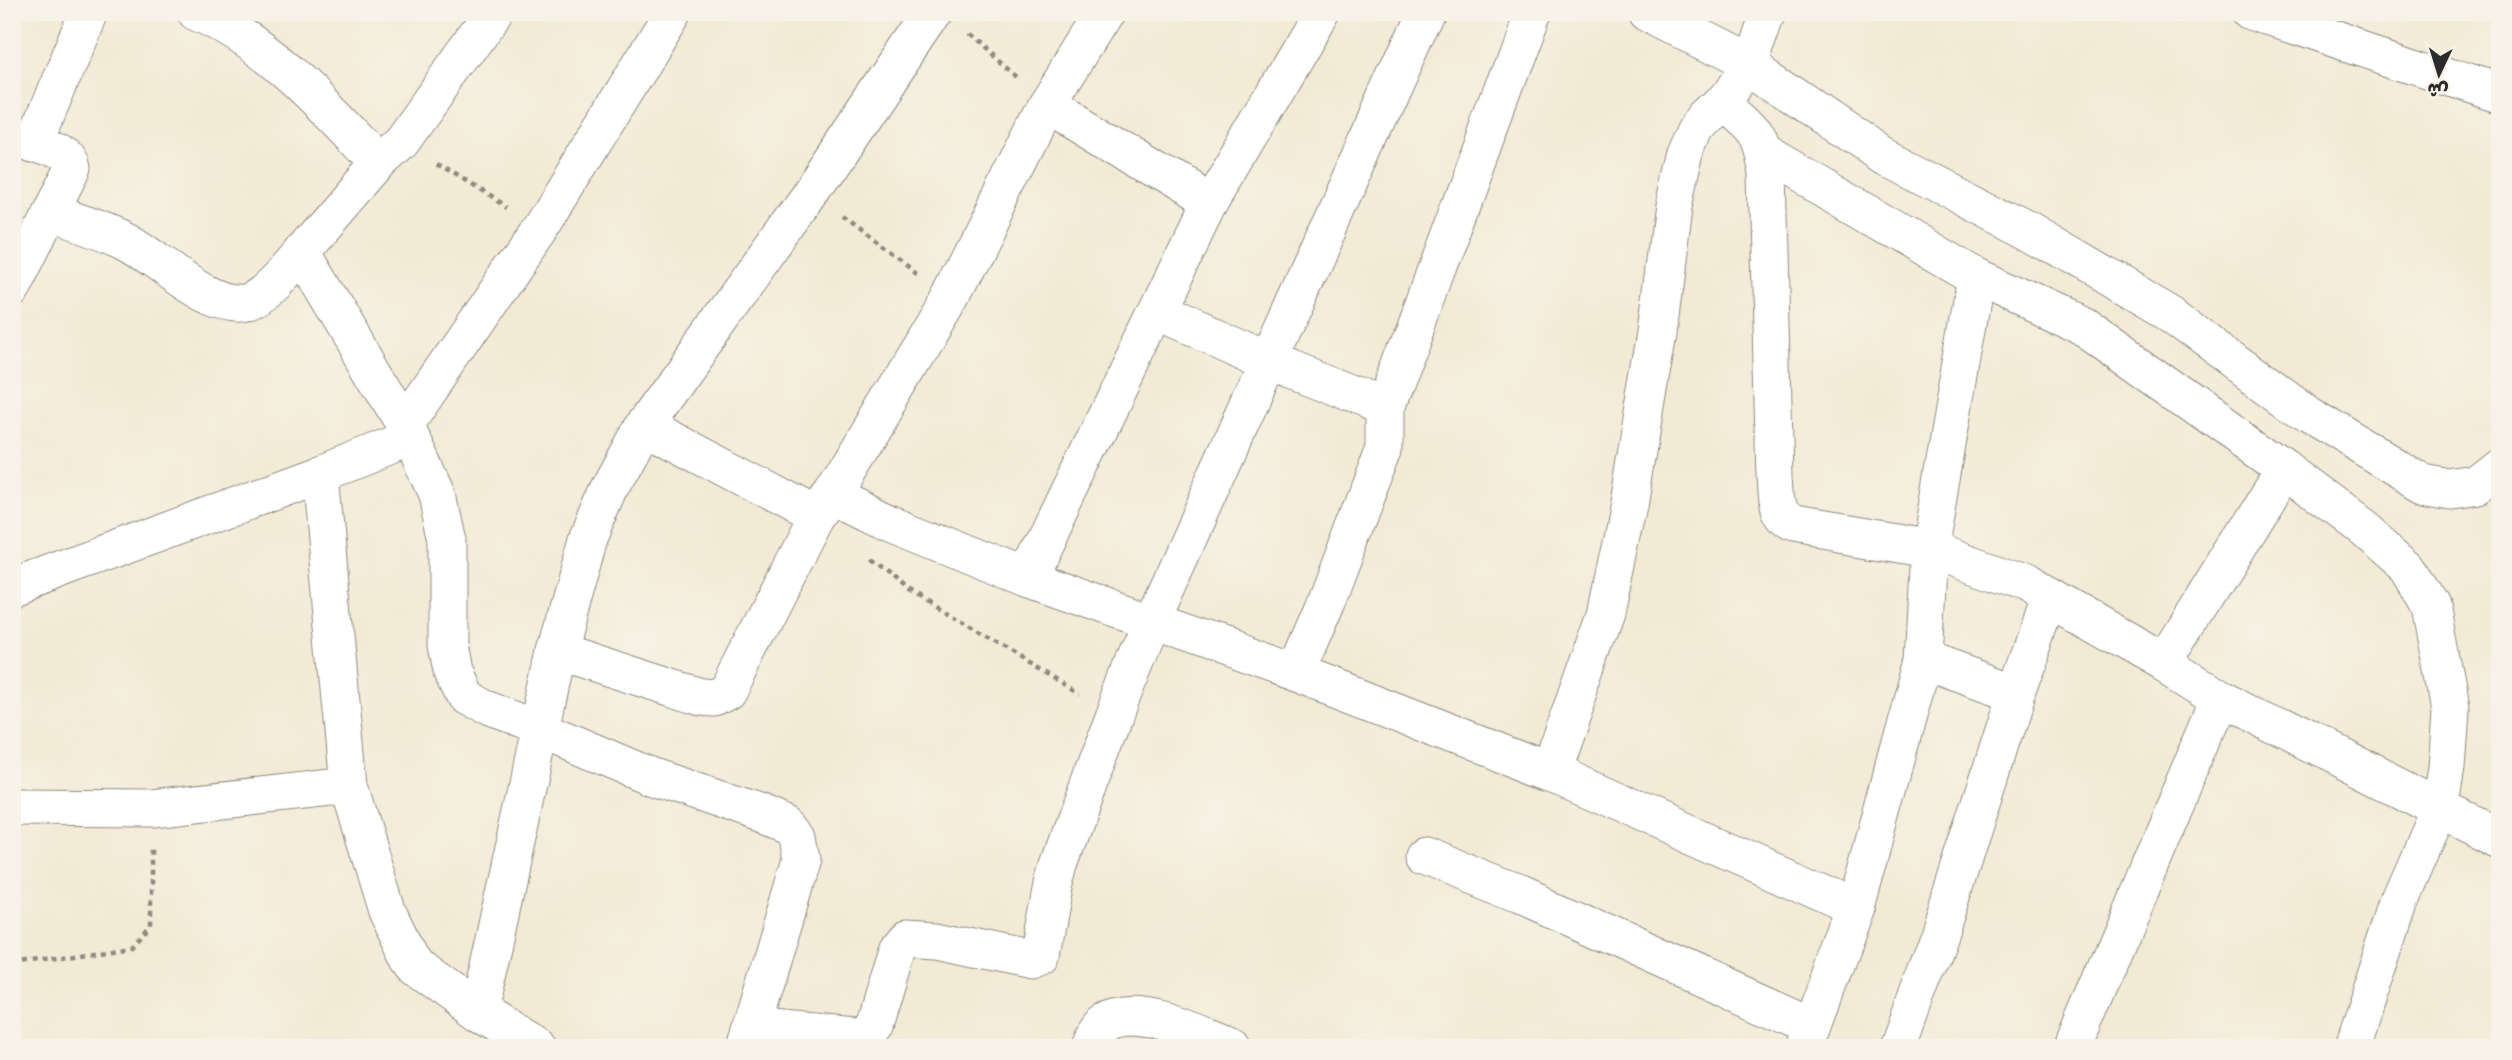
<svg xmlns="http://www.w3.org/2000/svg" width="2512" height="1060" viewBox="0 0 2512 1060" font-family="Mali,'Playpen Sans Arabic',sans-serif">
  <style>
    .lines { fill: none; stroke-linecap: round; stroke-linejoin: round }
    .minor-casing { stroke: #8e8a80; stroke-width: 39 }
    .path { stroke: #8e8a80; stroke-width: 4.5; stroke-dasharray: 5 5; stroke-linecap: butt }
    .minor { stroke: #fff; stroke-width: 37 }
  </style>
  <rect width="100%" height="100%" fill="#f7f3e8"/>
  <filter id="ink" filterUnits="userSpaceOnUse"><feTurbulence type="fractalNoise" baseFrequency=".0143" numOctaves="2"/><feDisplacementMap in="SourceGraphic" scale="14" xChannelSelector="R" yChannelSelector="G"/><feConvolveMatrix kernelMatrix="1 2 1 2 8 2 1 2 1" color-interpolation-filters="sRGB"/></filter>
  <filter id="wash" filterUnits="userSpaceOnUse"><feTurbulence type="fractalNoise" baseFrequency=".00686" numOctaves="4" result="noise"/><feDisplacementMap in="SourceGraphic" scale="28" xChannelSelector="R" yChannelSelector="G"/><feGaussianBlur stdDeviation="1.57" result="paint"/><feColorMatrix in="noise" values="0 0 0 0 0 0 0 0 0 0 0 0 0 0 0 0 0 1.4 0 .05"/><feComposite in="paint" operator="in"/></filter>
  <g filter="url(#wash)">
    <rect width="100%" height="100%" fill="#f2ead4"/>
  </g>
  <g filter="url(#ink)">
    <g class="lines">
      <g class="minor-casing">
        <g id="minor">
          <path d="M196 12C267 41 326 108 378 163"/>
          <polyline points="1322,12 1209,203 1028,578 1296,673 1550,772 1856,908"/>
          <polyline points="1646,12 1750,65 1882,155 2028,230 2171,314 2309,415 2423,484 2450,489 2476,485 2500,466"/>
          <polyline points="2251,12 2500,94"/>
          <path d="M1722 102C1755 129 1761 133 1767 176L1775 475C1777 493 1773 518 1793 526L1929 549 2026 584 2164 663 2220 698 2500 839"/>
          <polyline points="1047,105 1209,203"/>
          <path d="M12 135C31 142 67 147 72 169L12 289"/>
          <polyline points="34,143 89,12"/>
          <polyline points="1764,153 1976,277 2083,326 2284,469 2363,528 2408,567 2431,606 2450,707 2446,768 2440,807 2400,899 2351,1048"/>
          <path d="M51 213C76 221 102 229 126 241 157 257 212 312 247 302 267 297 289 267 302 252L405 425 437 494 447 539V645L452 672 464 697 486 709 539 729 652 777 762 814 788 825 797 836 801 860 745 1048"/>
          <polyline points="302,252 378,163 401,142 494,12"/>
          <polyline points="1158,312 1270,362 1385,408"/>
          <polyline points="405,425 540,228 673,12"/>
          <polyline points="644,425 816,516"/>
          <polyline points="320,474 349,786 387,911 410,959 417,968 478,1012 537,1048"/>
          <polyline points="833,494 890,522 1028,578"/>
          <polyline points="12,587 320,474 410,438"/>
          <polyline points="557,651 701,697 714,698 727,691 816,516 833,494 951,298 1047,105 1105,12"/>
          <polyline points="2164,663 2284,469"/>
          <polyline points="1296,673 1327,601 1385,447 1385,408 1532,12"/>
          <polyline points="2016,693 2050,598"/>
          <polyline points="1550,772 1606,614 1629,503 1658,331 1674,206 1686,154 1697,129 1708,115 1722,102 1750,65 1768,12"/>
          <polyline points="12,807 152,808 349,786"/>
          <polyline points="1424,856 1521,895 1812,1026"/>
          <polyline points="478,1012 557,651 588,539 610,488 644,425 810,194 933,12"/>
          <polyline points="751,1028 864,1039"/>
          <polyline points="862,1048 864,1039 874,1026 897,948 905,938 937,940 1030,960 1041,956 1053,887 1059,864 1114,714 1151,623 1426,12"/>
          <path d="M1091 1048C1094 1039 1097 1029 1105 1024 1135 1003 1203 1036 1233 1048"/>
          <polyline points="1804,1048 1856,908 1923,660 1929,549 1976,277"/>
          <polyline points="1898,1048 1940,931 2016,693 1923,660"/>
          <polyline points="2072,1048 2220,698"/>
        </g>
      </g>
      <g class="path">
        <polyline points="967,34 1016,77"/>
        <polyline points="436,164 506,207"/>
        <polyline points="842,217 919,274"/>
        <polyline points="869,560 907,591 1080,694"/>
        <polyline points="12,965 132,946 151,925 151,847"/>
      </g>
      <use href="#minor" class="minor"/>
    </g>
  </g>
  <rect width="2512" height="1060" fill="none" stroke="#f7f3e8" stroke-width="42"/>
  <g transform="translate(2439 74) rotate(184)" stroke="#f7f3e8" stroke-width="5" paint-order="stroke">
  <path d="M0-5L12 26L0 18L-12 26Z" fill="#2b2b2b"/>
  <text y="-10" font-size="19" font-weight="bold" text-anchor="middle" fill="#2b2b2b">ش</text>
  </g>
</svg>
